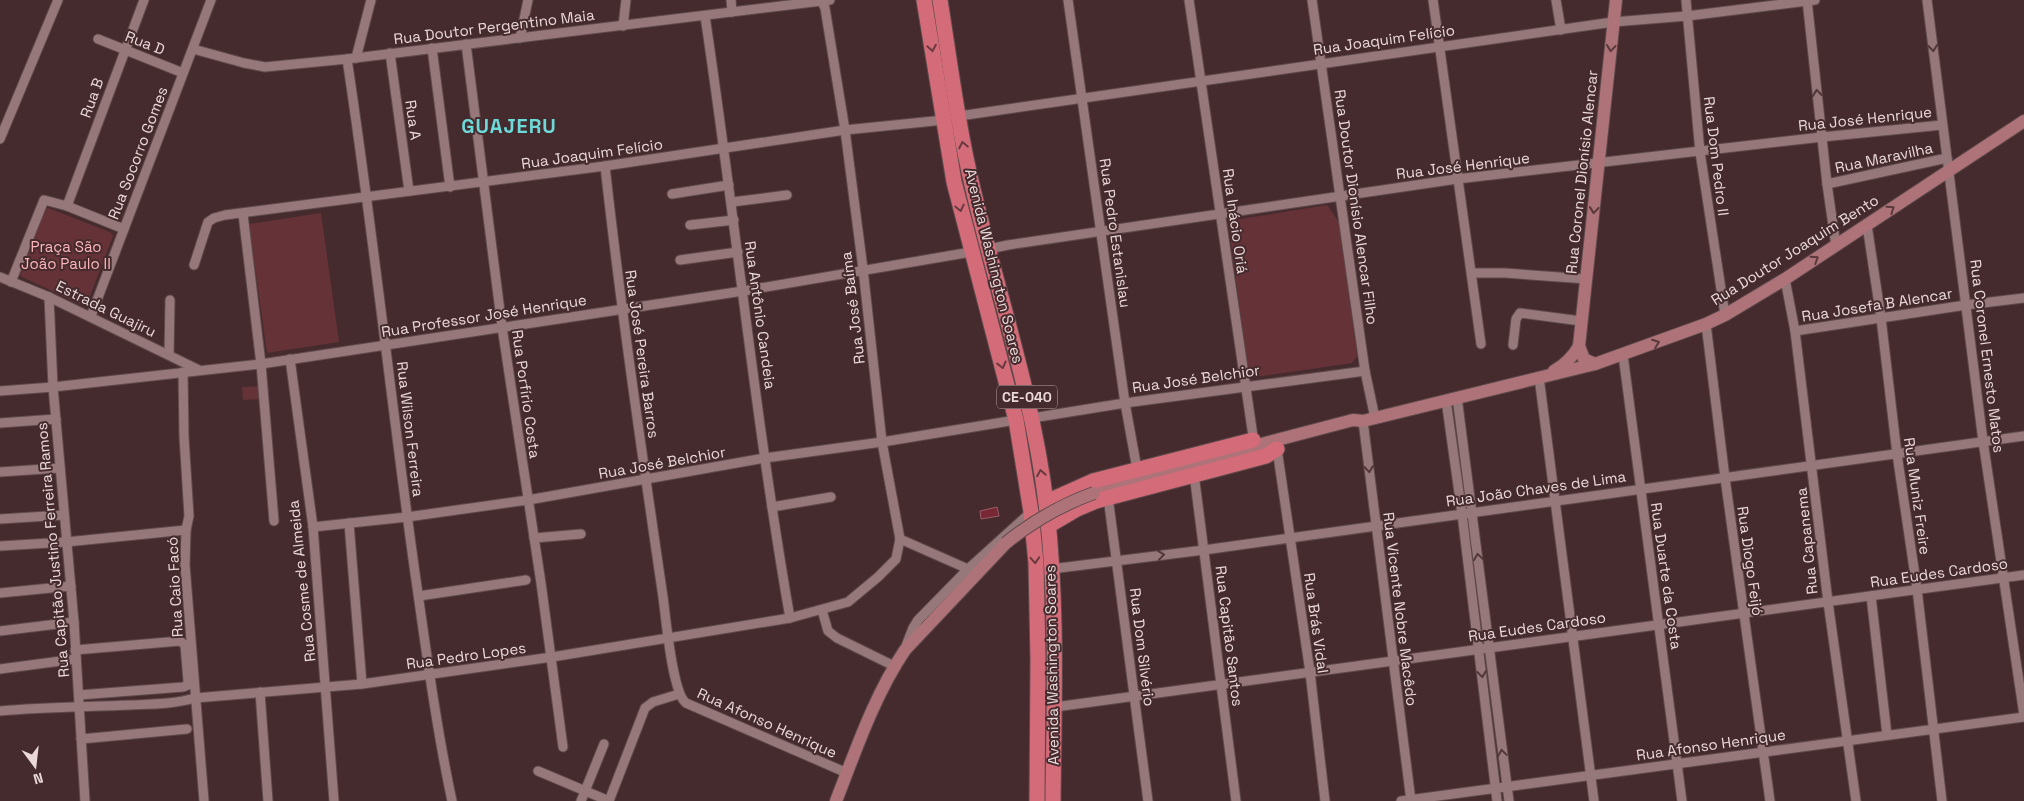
<svg xmlns="http://www.w3.org/2000/svg" width="2024" height="801" viewBox="0 0 2024 801" font-family="'Space Grotesk',sans-serif">
  <style>
    .green { fill: #643237 }
    .water { fill: #782834; stroke: #9a5d66 }
    .lines { fill: none; stroke-linecap: round; stroke-linejoin: round }
    .minor-casing { stroke: #604a4c; stroke-width: 11 }
    .secondary-casing { stroke: #604a4c; stroke-width: 14 }
    .trunk-casing { stroke: #604a4c; stroke-width: 17 }
    .minor { stroke: #97787a; stroke-width: 9 }
    .secondary { stroke: #ae7379; stroke-width: 12 }
    .trunk { stroke: #d46b78; stroke-width: 15 }
    .secondary-bridge-casing { stroke: #604a4c; stroke-width: 14; stroke-linecap: butt }
    .secondary-bridge { stroke: #ae7379; stroke-width: 12 }
    .oneway { stroke: #693b40 }
    .oneway2 { stroke: #5a393c }
    .oneway3 { stroke: #513739 }
    .labels { text-anchor: middle; stroke-width: 4; stroke-linejoin: round; paint-order: stroke }
    .shield { fill: #452b2d; stroke: #b9a5a6; stroke-width: 1 }
    .shield-label { font-size: 14px; font-weight: bold; fill: #ebd9da }
    .street-label { font-size: 15px; fill: #ebd9da; stroke: #452b2d }
    .park-label { font-size: 15px; fill: #feb5ba; stroke: #452b2d }
    .district-label { font-size: 20px; font-weight: bold; letter-spacing: 1px; fill: #6ddad9; stroke: #452b2d }
  </style>
  <rect width="100%" height="100%" fill="#452b2d"/>
  <g class="green">
    <polygon points="1327,205 1339,222 1357,356 1352,363 1249,378 1228,221"/>
    <polygon points="48,208 110,232 113,236 87,304 80,304 20,276 42,213"/>
    <polygon points="321,213 339,342 267,353 249,224"/>
    <polygon points="259,386 261,399 243,400 242,387"/>
  </g>
  <polygon class="water" points="997,507 999,516 981,519 980,511"/>
  <g class="lines">
    <g class="minor-casing">
      <g id="minor">
        <polyline points="731,0 732,12"/>
        <polyline points="1068,0 1125,403 1137,469"/>
        <polyline points="1189,0 1254,443"/>
        <polyline points="1312,0 1365,371 1375,418"/>
        <polyline points="1433,0 1481,344"/>
        <polyline points="1556,0 1561,30"/>
        <polyline points="1686,0 1700,152 1725,315"/>
        <polyline points="1807,0 1827,184 1836,246"/>
        <polyline points="1927,0 1983,441 2024,715"/>
        <path d="M705 16C735 216 755 418 790 618"/>
        <polyline points="623,26 626,0"/>
        <polyline points="520,38 528,0"/>
        <polyline points="98,39 183,73"/>
        <polyline points="466,44 502,327 541,583 563,747"/>
        <polyline points="432,48 450,187"/>
        <polyline points="193,49 244,63 265,67 347,59 830,0"/>
        <polyline points="390,53 409,191"/>
        <polyline points="356,58 371,0"/>
        <path d="M347 59C373 230 391 402 415 573 426 649 436 726 452 801"/>
        <polyline points="959,116 1613,22 1687,16 1815,0"/>
        <polyline points="0,139 58,0"/>
        <path d="M605 166C621 310 642 454 663 597 666 618 672 692 686 703L847 773"/>
        <polyline points="1827,184 1947,158"/>
        <polyline points="672,194 729,185"/>
        <polyline points="732,202 787,195"/>
        <polyline points="67,206 144,0"/>
        <polyline points="243,214 261,364 274,521"/>
        <polyline points="690,225 734,220"/>
        <polyline points="1867,225 1881,318 1897,454 1917,589 1942,801"/>
        <polyline points="989,249 1008,245 1457,179 1822,137 1942,125"/>
        <polyline points="680,260 738,252"/>
        <polyline points="194,265 208,222 214,218 225,215 605,166 845,130 944,120"/>
        <polyline points="1472,273 1505,273 1587,279"/>
        <polyline points="0,277 49,297 199,370"/>
        <polyline points="1785,279 1795,331 1828,602 1856,801"/>
        <polyline points="11,282 44,200 67,206 124,229"/>
        <polyline points="49,297 53,387 74,622 85,801"/>
        <polyline points="91,316 211,0"/>
        <polyline points="1706,324 1725,478 1770,801"/>
        <polyline points="1795,331 1966,305 2024,298"/>
        <polyline points="1513,345 1516,319 1520,313 1581,321"/>
        <polyline points="169,355 170,300"/>
        <polyline points="1623,355 1682,801"/>
        <polyline points="290,359 313,527 334,801"/>
        <polyline points="183,372 184,437 189,516 186,530 185,565 204,801"/>
        <polyline points="1539,377 1594,801"/>
        <polyline points="0,391 53,387 261,364 743,291 971,252"/>
        <polyline points="1457,397 1509,801"/>
        <polyline points="1446,400 1462,514 1497,801"/>
        <polyline points="1032,418 1125,403 1365,371"/>
        <polyline points="1363,421 1411,801"/>
        <polyline points="0,423 56,419"/>
        <polyline points="1277,449 1310,672 1325,801"/>
        <polyline points="0,472 60,468"/>
        <polyline points="1194,474 1236,801"/>
        <polyline points="1108,497 1148,801"/>
        <polyline points="772,507 831,497"/>
        <polyline points="0,519 64,515"/>
        <polyline points="349,523 362,684"/>
        <polyline points="313,527 407,517 528,500 765,458 882,442 1016,420"/>
        <polyline points="534,538 581,534"/>
        <polyline points="900,539 968,569"/>
        <polyline points="0,546 66,542 186,530"/>
        <polyline points="1051,569 1204,550 2024,436"/>
        <polyline points="0,593 71,586"/>
        <polyline points="419,596 526,580"/>
        <polyline points="1871,596 1887,735"/>
        <polyline points="822,610 828,631 837,638 894,666"/>
        <polyline points="0,631 74,622"/>
        <polyline points="906,646 913,628 918,620 968,569 1031,512"/>
        <polyline points="75,650 180,641 185,645 188,681 188,685 183,687 79,695"/>
        <polyline points="0,669 76,659"/>
        <polyline points="260,692 268,801"/>
        <polyline points="1055,707 2024,575"/>
        <path d="M0 711C44 707 87 707 131 705 153 704 174 704 195 698L362 684 552 657 790 618 848 602 878 577 896 559 900 539 882 442 863 269 845 130 825 8 821 0"/>
        <polyline points="81,739 187,729"/>
        <polyline points="538,771 609,801"/>
        <polyline points="581,801 604,744"/>
        <polyline points="609,801 645,708 653,702 679,694"/>
        <polyline points="1401,801 2024,717"/>
      </g>
    </g>
    <g class="secondary-casing">
      <g id="secondary">
        <polyline points="1595,364 1584,359 1579,346 1616,0"/>
        <path d="M1554 371C1564 365 1573 357 1579 346"/>
        <polyline points="1248,452 1254,446 1353,420 1363,421 1595,364 1706,324 1725,315 1785,279 2024,121"/>
        <polyline points="1094,493 1248,452 1256,453"/>
        <path d="M836 801C856 750 874 696 905 650L1006 543"/>
      </g>
    </g>
    <g class="trunk-casing">
      <g id="trunk">
        <polyline points="924,0 954,182 1016,420 1031,512 1036,563 1038,660 1037,801"/>
        <path d="M940 0C950 63 958 127 973 189 998 294 1033 396 1046 503 1058 602 1054 702 1053 801"/>
        <polyline points="1046,502 1093,481 1253,440"/>
        <polyline points="1048,526 1077,509 1096,501 1266,456 1277,449"/>
      </g>
    </g>
    <use href="#minor" class="minor"/>
    <use href="#secondary" class="secondary"/>
    <use href="#trunk" class="trunk"/>
    <g class="secondary-bridge-casing">
      <path id="secondary-bridge" d="M1006 543C1033 521 1061 505 1094 493"/>
    </g>
    <use href="#secondary-bridge" class="secondary-bridge"/>
  </g>
  <defs><path id="oneway-chevron" d="M-2-3.5L2.5 0L-2 3.5" fill="none" stroke-width="1.6" stroke-linecap="round" stroke-linejoin="round" transform="scale(1.25)"/></defs>
  <g class="oneway">
    <use href="#oneway-chevron" transform="translate(932 48) rotate(81)"/>
    <use href="#oneway-chevron" transform="translate(963 145) rotate(-101)"/>
    <use href="#oneway-chevron" transform="translate(960 208) rotate(77)"/>
    <use href="#oneway-chevron" transform="translate(1002 365) rotate(76)"/>
    <use href="#oneway-chevron" transform="translate(1041 473) rotate(-100)"/>
    <use href="#oneway-chevron" transform="translate(1035 560) rotate(86)"/>
  </g>
  <g class="oneway2">
    <use href="#oneway-chevron" transform="translate(1611 48) rotate(96)"/>
    <use href="#oneway-chevron" transform="translate(1891 209) rotate(-34)"/>
    <use href="#oneway-chevron" transform="translate(1594 210) rotate(95)"/>
    <use href="#oneway-chevron" transform="translate(1815 259) rotate(-33)"/>
    <use href="#oneway-chevron" transform="translate(1656 343) rotate(-20)"/>
  </g>
  <g class="oneway3">
    <use href="#oneway-chevron" transform="translate(1933 48) rotate(83)"/>
    <use href="#oneway-chevron" transform="translate(1817 93) rotate(-96)"/>
    <use href="#oneway-chevron" transform="translate(1369 469) rotate(83)"/>
    <use href="#oneway-chevron" transform="translate(1161 555) rotate(-7)"/>
    <use href="#oneway-chevron" transform="translate(1478 557) rotate(-98)"/>
    <use href="#oneway-chevron" transform="translate(1482 674) rotate(83)"/>
    <use href="#oneway-chevron" transform="translate(1502 753) rotate(-98)"/>
  </g>
  <g class="labels">
    <rect class="shield" x="997" y="385.5" width="60" height="23" rx="4"/>
    <g class="shield-label">
      <text x="1027" y="402">CE-040</text>
    </g>
    <g class="street-label">
      <text transform="translate(494 27) rotate(-7)" y="5">Rua Doutor Pergentino Maia</text>
      <text transform="translate(1384 40) rotate(-8)" y="5">Rua Joaquim Felício</text>
      <text transform="translate(145 43) rotate(21)" y="5">Rua D</text>
      <text transform="translate(92 98) rotate(-70)" y="5">Rua B</text>
      <text transform="translate(1865 119) rotate(-6)" y="5">Rua José Henrique</text>
      <text transform="translate(413 120) rotate(82)" y="5">Rua A</text>
      <text transform="translate(138 153) rotate(-69)" y="5">Rua Socorro Gomes</text>
      <text transform="translate(592 154) rotate(-8)" y="5">Rua Joaquim Felício</text>
      <text transform="translate(1716 156) rotate(83)" y="5">Rua Dom Pedro II</text>
      <text transform="translate(1884 158) rotate(-12)" y="5">Rua Maravilha</text>
      <text transform="translate(1463 166) rotate(-7)" y="5">Rua José Henrique</text>
      <text transform="translate(1582 172) rotate(-84)" y="5">Rua Coronel Dionísio Alencar</text>
      <text transform="translate(1356 207) rotate(82)" y="5">Rua Doutor Dionísio Alencar Filho</text>
      <text transform="translate(1235 221) rotate(82)" y="5">Rua Inácio Oriá</text>
      <text transform="translate(1115 233) rotate(82)" y="5">Rua Pedro Estanislau</text>
      <text transform="translate(1795 250) rotate(-32)" y="5">Rua Doutor Joaquim Bento</text>
      <text transform="translate(994 266) rotate(76)" y="5">Avenida Washington Soares</text>
      <text transform="translate(1877 305) rotate(-9)" y="5">Rua Josefa B Alencar</text>
      <text transform="translate(853 308) rotate(-97)" y="5">Rua José Baíma</text>
      <text transform="translate(106 309) rotate(26)" y="5">Estrada Guajiru</text>
      <text transform="translate(760 315) rotate(82)" y="5">Rua Antônio Candeia</text>
      <text transform="translate(484 316) rotate(-9)" y="5">Rua Professor José Henrique</text>
      <text transform="translate(642 354) rotate(82)" y="5">Rua José Pereira Barros</text>
      <text transform="translate(1987 356) rotate(83)" y="5">Rua Coronel Ernesto Matos</text>
      <text transform="translate(1196 379) rotate(-8)" y="5">Rua José Belchior</text>
      <text transform="translate(526 394) rotate(82)" y="5">Rua Porfírio Costa</text>
      <text transform="translate(410 429) rotate(83)" y="5">Rua Wilson Ferreira</text>
      <text transform="translate(662 463) rotate(-10)" y="5">Rua José Belchior</text>
      <text transform="translate(1536 489) rotate(-8)" y="5">Rua João Chaves de Lima</text>
      <text transform="translate(1917 496) rotate(82)" y="5">Rua Muniz Freire</text>
      <text transform="translate(1807 541) rotate(-96)" y="5">Rua Capanema</text>
      <text transform="translate(53 550) rotate(-95)" y="5">Rua Capitão Justino Ferreira Ramos</text>
      <text transform="translate(1750 561) rotate(82)" y="5">Rua Diogo Feijó</text>
      <text transform="translate(1939 573) rotate(-8)" y="5">Rua Eudes Cardoso</text>
      <text transform="translate(1666 576) rotate(82)" y="5">Rua Duarte da Costa</text>
      <text transform="translate(302 581) rotate(-96)" y="5">Rua Cosme de Almeida</text>
      <text transform="translate(175 587) rotate(-93)" y="5">Rua Caio Facó</text>
      <text transform="translate(1400 609) rotate(83)" y="5">Rua Vicente Nobre Macêdo</text>
      <text transform="translate(1316 623) rotate(82)" y="5">Rua Brás Vidal</text>
      <text transform="translate(1537 627) rotate(-8)" y="5">Rua Eudes Cardoso</text>
      <text transform="translate(1229 636) rotate(83)" y="5">Rua Capitão Santos</text>
      <text transform="translate(1142 647) rotate(83)" y="5">Rua Dom Silvério</text>
      <text transform="translate(466 656) rotate(-8)" y="5">Rua Pedro Lopes</text>
      <text transform="translate(1052 665) rotate(-91)" y="5">Avenida Washington Soares</text>
      <text transform="translate(767 723) rotate(24)" y="5">Rua Afonso Henrique</text>
      <text transform="translate(1711 745) rotate(-8)" y="5">Rua Afonso Henrique</text>
    </g>
    <g class="park-label">
      <text x="66" y="252">Praça São<tspan x="66" dy="17">João Paulo II</tspan></text>
    </g>
    <g class="district-label">
      <text x="509" y="133">GUAJERU</text>
    </g>
  </g>
  <g transform="translate(35 766) rotate(165)" stroke="#452b2d" stroke-width="4" paint-order="stroke">
  <path d="M0-4L9 19L0 12L-9 19Z" fill="#ebd9da"/>
  <text y="-8" font-size="14" font-weight="bold" text-anchor="middle" fill="#ebd9da">N</text>
  </g>
</svg>
